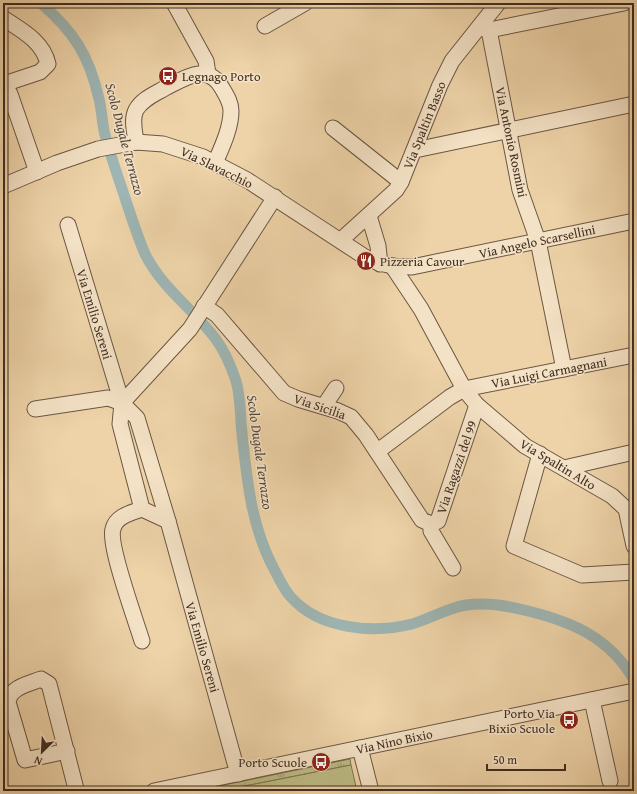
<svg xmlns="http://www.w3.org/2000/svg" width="637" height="794" viewBox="0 0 637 794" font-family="'Gentium Book Plus',serif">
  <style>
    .grass { fill: url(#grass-tufts); stroke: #7e7452 }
    .pitch { fill: #bdbb84; stroke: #7e7452 }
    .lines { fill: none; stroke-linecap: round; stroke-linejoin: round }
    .canal { stroke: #9eb5b3; stroke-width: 11 }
    .minor-casing { stroke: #6b5642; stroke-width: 17 }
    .minor { stroke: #f4e2c6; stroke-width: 15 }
    .labels { text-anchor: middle; stroke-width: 3; stroke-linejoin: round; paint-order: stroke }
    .poi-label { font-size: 13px; fill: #3f2d20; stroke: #f4e2c6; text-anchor: start }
    .street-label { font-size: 13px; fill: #3f2d20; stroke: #f4e2c6 }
    .water-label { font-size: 14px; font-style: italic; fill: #52483d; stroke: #f4e2c6 }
  </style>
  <defs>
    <pattern id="grass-tufts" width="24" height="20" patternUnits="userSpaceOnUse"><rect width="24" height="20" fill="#bdbb84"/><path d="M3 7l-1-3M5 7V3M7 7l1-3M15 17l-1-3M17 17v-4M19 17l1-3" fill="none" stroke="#9b986c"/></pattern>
  </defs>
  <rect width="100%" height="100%" fill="#eed3a8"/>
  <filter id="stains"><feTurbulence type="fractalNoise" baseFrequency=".005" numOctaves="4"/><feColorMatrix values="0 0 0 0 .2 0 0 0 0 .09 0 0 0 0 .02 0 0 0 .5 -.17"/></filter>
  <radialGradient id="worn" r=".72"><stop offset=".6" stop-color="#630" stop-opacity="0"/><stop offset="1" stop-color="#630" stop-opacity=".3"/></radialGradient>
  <polygon class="grass" points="350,759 351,765 245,786 246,791 195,791"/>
  <polygon class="pitch" points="351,765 357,791 246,791 245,786"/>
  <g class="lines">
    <path class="canal" d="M41 3C74 32 89 55 99 99 102 111 102 123 105 135 112 161 121 185 129 210 134 225 139 240 145 254 162 288 193 309 215 338 225 351 231 366 236 381 241 398 240 416 242 433 247 480 251 526 274 569 279 578 283 588 290 596 318 629 372 634 412 624 430 619 447 608 466 605 488 602 508 606 528 611 573 622 610 638 634 680"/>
    <g class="minor-casing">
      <g id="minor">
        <polyline points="174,3 206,61 208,74"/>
        <path d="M3 18C21 30 43 41 48 64L40 72 4 84"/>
        <polyline points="265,26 305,3"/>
        <polyline points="479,28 489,30 624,3"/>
        <polyline points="489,30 520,190 538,241 564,369"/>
        <polyline points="3,82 10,94 37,172"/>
        <polyline points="333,128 401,182"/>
        <path d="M136 142C135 132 131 120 136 110 142 99 155 94 165 88 185 78 208 62 222 88 226 95 231 102 231 111 231 128 222 147 215 163"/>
        <polyline points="415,150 634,104"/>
        <path d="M3 186 57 163 98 149 136 142 163 144 203 157 247 180 365 257C381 265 394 267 412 267L634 221"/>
        <polyline points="369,216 378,246 380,264"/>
        <polyline points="68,225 122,403 120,424 142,509 168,521"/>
        <polyline points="341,240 396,190 401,182 440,85 452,61 498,3"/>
        <polyline points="393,267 421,309 464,389 477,405 525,446 612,496 626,509 634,546"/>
        <polyline points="204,306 217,315 284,393 298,399 338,411 351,417 366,435 422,520 431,524 438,521 477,405"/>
        <polyline points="122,403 190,329 275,197"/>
        <polyline points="324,406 336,388"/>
        <polyline points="35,409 108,398 122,403 137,418 168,521 238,774"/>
        <polyline points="376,450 382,448 450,397 464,389 634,355"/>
        <polyline points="540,454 514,546 582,575 634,572"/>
        <polyline points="564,468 634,452"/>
        <path d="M142 509C131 513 116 516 113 529 108 545 136 621 142 641"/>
        <polyline points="431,524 431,531 453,568"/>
        <polyline points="592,700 610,781"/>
        <polyline points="360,748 371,791"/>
        <path d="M67 751 25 760 8 702C10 687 29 684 41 679L49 684 76 789 77 791"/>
        <polyline points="154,791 634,691"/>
      </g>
    </g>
    <use href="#minor" class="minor"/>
  </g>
  <defs>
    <g id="bus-disc" transform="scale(1)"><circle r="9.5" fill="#8f2418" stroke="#f4e2c6"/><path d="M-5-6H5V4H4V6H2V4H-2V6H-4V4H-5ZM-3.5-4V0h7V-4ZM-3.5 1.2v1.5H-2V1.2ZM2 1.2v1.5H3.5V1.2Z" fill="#fff"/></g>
    <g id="restaurant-disc" transform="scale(1)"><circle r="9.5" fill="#8f2418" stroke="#f4e2c6"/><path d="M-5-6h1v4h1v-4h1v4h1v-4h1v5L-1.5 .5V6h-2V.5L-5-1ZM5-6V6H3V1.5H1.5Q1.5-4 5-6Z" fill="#fff"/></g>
  </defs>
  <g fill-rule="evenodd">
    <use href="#bus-disc" x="168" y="76"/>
    <use href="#restaurant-disc" x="366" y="261"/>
    <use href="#bus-disc" x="569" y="720"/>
    <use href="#bus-disc" x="321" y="762"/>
  </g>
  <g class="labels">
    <g class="poi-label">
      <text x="182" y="81">Legnago Porto</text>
      <text x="380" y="266">Pizzeria Cavour</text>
      <text x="555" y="718" text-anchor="end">Porto Via<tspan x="555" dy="15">Bixio Scuole</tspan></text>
      <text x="307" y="767" text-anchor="end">Porto Scuole</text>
    </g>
    <g class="street-label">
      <text transform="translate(424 125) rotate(-68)" y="5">Via Spaltin Basso</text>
      <text transform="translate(512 142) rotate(78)" y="5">Via Antonio Rosmini</text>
      <text transform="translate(217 167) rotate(26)" y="5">Via Slavacchio</text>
      <text transform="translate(537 241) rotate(-12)" y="5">Via Angelo Scarsellini</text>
      <text transform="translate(95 314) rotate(73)" y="5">Via Emilio Sereni</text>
      <text transform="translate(549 372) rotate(-11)" y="5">Via Luigi Carmagnani</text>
      <text transform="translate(320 406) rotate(19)" y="5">Via Sicilia</text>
      <text transform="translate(558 464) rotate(31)" y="5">Via Spaltin Alto</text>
      <text transform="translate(456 467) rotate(-71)" y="5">Via Ragazzi del 99</text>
      <text transform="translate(203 647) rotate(74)" y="5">Via Emilio Sereni</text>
      <text transform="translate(394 741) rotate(-12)" y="5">Via Nino Bixio</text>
    </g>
    <g class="water-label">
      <text transform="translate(125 139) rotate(75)" y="5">Scolo Dugale Terrazzo</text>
      <text transform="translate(260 452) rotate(82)" y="5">Scolo Dugale Terrazzo</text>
    </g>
  </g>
  <rect width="637" height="794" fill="none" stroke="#eed3a8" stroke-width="16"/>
  <rect x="4" y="4" width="629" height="786" fill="none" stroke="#3f2d20" stroke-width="2"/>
  <rect x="8" y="8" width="621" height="778" fill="none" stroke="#3f2d20"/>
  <g transform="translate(42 752) rotate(204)" stroke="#f4e2c6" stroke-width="3" paint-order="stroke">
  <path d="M0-3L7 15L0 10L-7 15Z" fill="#3f2d20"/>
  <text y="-6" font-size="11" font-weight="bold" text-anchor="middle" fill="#3f2d20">N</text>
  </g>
  <path d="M487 764v6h78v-6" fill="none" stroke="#3f2d20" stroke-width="2"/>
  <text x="493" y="764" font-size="12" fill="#3f2d20" stroke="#f4e2c6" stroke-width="3" paint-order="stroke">50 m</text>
  <rect width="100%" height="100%" filter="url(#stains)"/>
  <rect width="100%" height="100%" fill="url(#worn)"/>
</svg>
